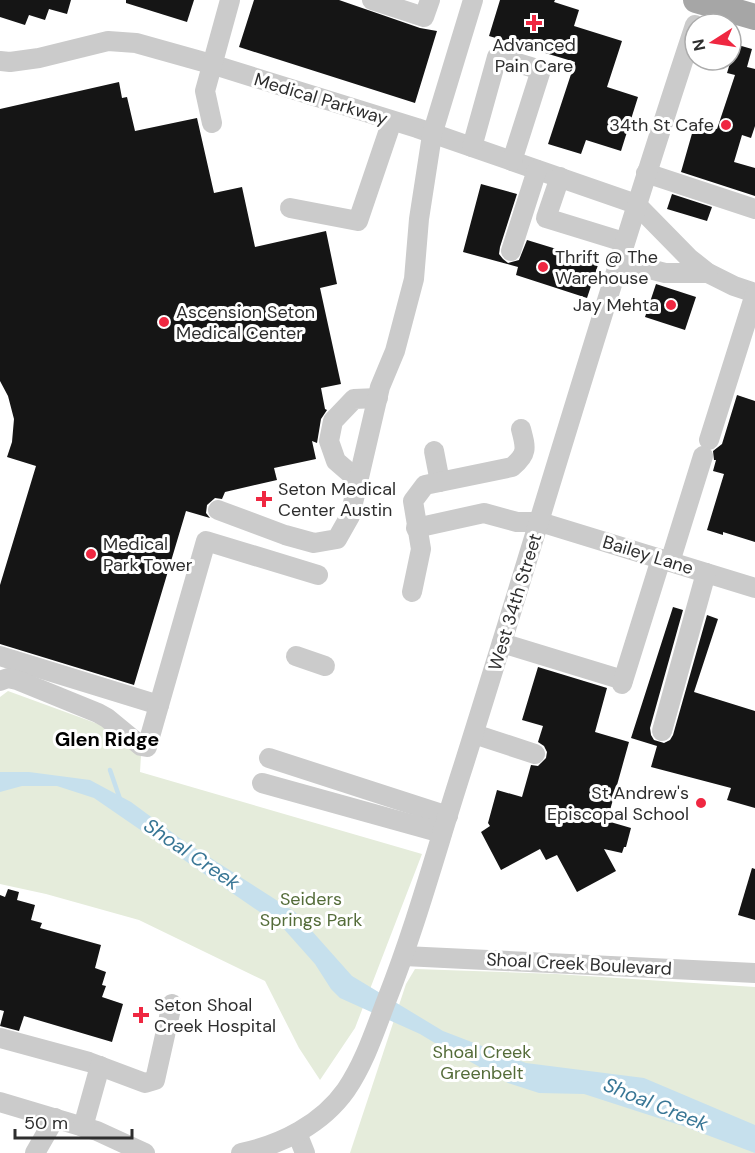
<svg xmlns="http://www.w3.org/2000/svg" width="755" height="1153" viewBox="0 0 755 1153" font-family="'DM Sans',sans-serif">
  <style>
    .green { fill: #e5ecdb }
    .water { fill: #c6e0ed }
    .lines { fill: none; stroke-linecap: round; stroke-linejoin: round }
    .stream { stroke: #c6e0ed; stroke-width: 4.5 }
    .building { fill: #151515 }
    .minor { stroke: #cbcbcb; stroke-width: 20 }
    .major { stroke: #a6a6a6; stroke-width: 26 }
    .poi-dot { fill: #ef2741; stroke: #fff; stroke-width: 2 }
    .labels { text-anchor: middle; stroke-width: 6; stroke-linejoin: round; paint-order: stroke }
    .poi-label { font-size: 18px; fill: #2e2e2e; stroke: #fff; text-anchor: start }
    .street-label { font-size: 18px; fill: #2e2e2e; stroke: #fff }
    .park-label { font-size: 18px; fill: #546c39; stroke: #fff }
    .neighbourhood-label { font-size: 20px; font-weight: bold; fill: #000; stroke: #fff }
    .water-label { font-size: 20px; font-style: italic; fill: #387695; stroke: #fff }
  </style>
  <rect width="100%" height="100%" fill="#fff"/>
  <g class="green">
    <polygon points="8,691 101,725 141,755 140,772 422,854 355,1028 320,1080 299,1048 265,981 139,920 46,894 0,884 0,697"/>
    <polygon points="415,969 556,974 755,987 755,1153 350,1153 406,984"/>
  </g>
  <polygon class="water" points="0,772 29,772 90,780 131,802 181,839 295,912 352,976 443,1031 526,1063 644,1078 755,1125 755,1153 683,1126 584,1094 539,1093 508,1083 469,1061 458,1057 420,1034 340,998 331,989 315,964 283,928 94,798 57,786 22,786 0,792"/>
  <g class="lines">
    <polyline class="stream" points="110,770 120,799"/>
  </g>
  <g class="building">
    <polygon points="0,0 71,0 67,14 49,9 45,20 29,15 25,25 0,17"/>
    <polygon points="126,0 194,0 187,22 126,3"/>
    <polygon points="254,0 339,0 420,28 437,31 415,103 239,47"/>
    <polygon points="500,0 555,0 554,2 579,10 574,26 622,41 607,87 638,97 621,151 586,140 581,154 548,144 575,62 489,36"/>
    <polygon points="731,43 752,49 747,67 755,69 755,126 751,138 742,135 734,162 755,168 755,196 681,172 695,123 717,129 735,75 727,73 731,60"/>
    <polygon points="119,82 122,98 127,97 135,131 197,118 214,193 242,187 255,247 326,231 337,284 320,288 341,384 321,388 325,409 327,410 321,419 317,443 312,441 316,459 274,468 277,480 225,492 222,499 215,498 207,505 206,513 210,518 186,511 134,685 0,644 0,585 36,466 7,457 12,442 14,419 8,396 0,381 0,109"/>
    <polygon points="481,184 517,194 500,247 499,254 503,259 508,263 519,260 527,240 599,262 587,298 516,275 518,267 463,252"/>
    <polygon points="672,194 712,207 707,221 667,209"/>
    <polygon points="656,284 696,297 685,330 645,317"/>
    <polygon points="737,395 755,401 755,542 723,532 723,535 707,530 724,474 713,471 716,460 714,460 713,451 722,444"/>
    <polygon points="673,607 683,610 650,728 651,735 654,740 664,743 670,740 673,735 707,615 718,619 694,692 755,711 755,808 727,800 731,788 651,767 657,746 631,738"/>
    <polygon points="538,667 607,688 595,732 629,742 607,821 631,828 626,847 624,847 622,853 604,849 616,871 577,892 557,855 546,860 540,849 501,870 481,832 490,826 488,823 497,790 522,797 531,765 538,766 546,758 547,752 544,746 538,742 543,726 522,720"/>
    <polygon points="752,868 755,869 755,920 738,915"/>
    <polygon points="8,889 19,892 17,900 35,905 31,920 42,923 40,928 101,945 95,968 106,972 102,985 106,986 102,997 123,1004 112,1042 24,1016 19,1031 0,1026 4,1011 0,1010 0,895 5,897"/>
  </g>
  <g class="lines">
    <g class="minor">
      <polyline points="372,0 424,17 430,0"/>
      <polyline points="0,61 10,62 39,58 108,41 136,43 211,64 417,128 636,204 689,258 708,273 734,286 755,293"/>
      <polyline points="212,123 205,91 230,0"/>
      <polyline points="472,147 497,57 541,70 512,161"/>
      <polyline points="646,173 755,209"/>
      <polyline points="560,177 546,218 624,242"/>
      <polyline points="290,208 358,221 392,121"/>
      <polyline points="511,251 537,170"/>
      <polyline points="619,261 665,273 708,273"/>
      <polyline points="709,440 755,294"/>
      <polyline points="434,451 440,482"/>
      <polyline points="359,481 336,461 329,441 333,421 354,399 378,398"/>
      <polyline points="218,510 285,535 314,543 337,539 350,516 380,387 395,351 414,279 419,219 432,135 473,0"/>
      <polyline points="416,528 484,513 517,522 540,522 755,588"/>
      <polyline points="670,562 703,456"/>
      <path d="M412 592 421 549 413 501 425 485 512 467C528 454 526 448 521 429"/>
      <polyline points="502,643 623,680"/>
      <polyline points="0,656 159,705"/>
      <polyline points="296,656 325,666"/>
      <polyline points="0,681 8,678 17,680 98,713 107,718 141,746 147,747 206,541 318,575"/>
      <polyline points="622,684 661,559"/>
      <polyline points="662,731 706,573"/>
      <polyline points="474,734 535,754"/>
      <polyline points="269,758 448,816"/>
      <polyline points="262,783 442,833"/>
      <polyline points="404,956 755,973"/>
      <polyline points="0,1038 89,1062 145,1083 155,1080 172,1004"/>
      <polyline points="0,1102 97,1131 145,1153"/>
      <polyline points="83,1127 100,1066"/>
      <polyline points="297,1133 305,1153"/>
      <polyline points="35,1153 55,1118"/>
      <path d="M241 1153C281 1145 322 1124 346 1090 365 1062 375 1030 387 999 417 923 438 844 463 767 541 520 613 271 695 25"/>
    </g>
    <polyline class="major" points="696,0 755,17"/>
  </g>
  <g class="poi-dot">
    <path d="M531 14h6v6h6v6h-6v6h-6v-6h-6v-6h6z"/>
    <circle cx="726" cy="125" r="6"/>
    <circle cx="543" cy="267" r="6"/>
    <circle cx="671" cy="305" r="6"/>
    <circle cx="164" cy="322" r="6"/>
    <path d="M261 490h6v6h6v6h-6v6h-6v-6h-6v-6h6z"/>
    <circle cx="91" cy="554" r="6"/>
    <circle cx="701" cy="803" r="6"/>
    <path d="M138 1006h6v6h6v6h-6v6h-6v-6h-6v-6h6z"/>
  </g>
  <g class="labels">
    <g class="poi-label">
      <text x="534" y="51" text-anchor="middle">Advanced<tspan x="534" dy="21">Pain Care</tspan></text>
      <text x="714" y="131" text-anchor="end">34th St Cafe</text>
      <text x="555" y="263">Thrift @ The<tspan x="555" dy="21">Warehouse</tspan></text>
      <text x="659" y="311" text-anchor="end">Jay Mehta</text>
      <text x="176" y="318">Ascension Seton<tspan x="176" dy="21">Medical Center</tspan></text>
      <text x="278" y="495">Seton Medical<tspan x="278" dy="21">Center Austin</tspan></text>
      <text x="103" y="550">Medical<tspan x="103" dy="21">Park Tower</tspan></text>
      <text x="689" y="799" text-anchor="end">St Andrew's<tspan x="689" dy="21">Episcopal School</tspan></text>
      <text x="154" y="1011">Seton Shoal<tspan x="154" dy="21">Creek Hospital</tspan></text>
    </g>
    <g class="street-label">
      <text transform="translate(321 99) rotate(17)" y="6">Medical Parkway</text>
      <text transform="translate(648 555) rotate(17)" y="6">Bailey Lane</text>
      <text transform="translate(515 602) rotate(-73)" y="6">West 34th Street</text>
      <text transform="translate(579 964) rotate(3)" y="6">Shoal Creek Boulevard</text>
    </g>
    <g class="park-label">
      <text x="311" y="905">Seiders<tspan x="311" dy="21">Springs Park</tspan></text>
      <text x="482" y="1058">Shoal Creek<tspan x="482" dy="21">Greenbelt</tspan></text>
    </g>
    <g class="neighbourhood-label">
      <text x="107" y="746">Glen Ridge</text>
    </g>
    <g class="water-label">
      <text transform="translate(192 854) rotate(34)" y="7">Shoal Creek</text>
      <text transform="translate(656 1104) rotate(22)" y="7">Shoal Creek</text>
    </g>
  </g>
  <g transform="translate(713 42) rotate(258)"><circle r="28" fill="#ffffff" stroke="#ababab" stroke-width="1.5"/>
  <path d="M0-4.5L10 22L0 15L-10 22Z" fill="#ef2741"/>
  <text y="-9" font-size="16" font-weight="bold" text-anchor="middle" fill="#2e2e2e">N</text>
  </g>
  <path d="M15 1129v9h117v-9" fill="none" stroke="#2e2e2e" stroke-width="3"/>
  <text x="24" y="1129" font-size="18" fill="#2e2e2e" stroke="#ffffff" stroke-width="4.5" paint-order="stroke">50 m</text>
</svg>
